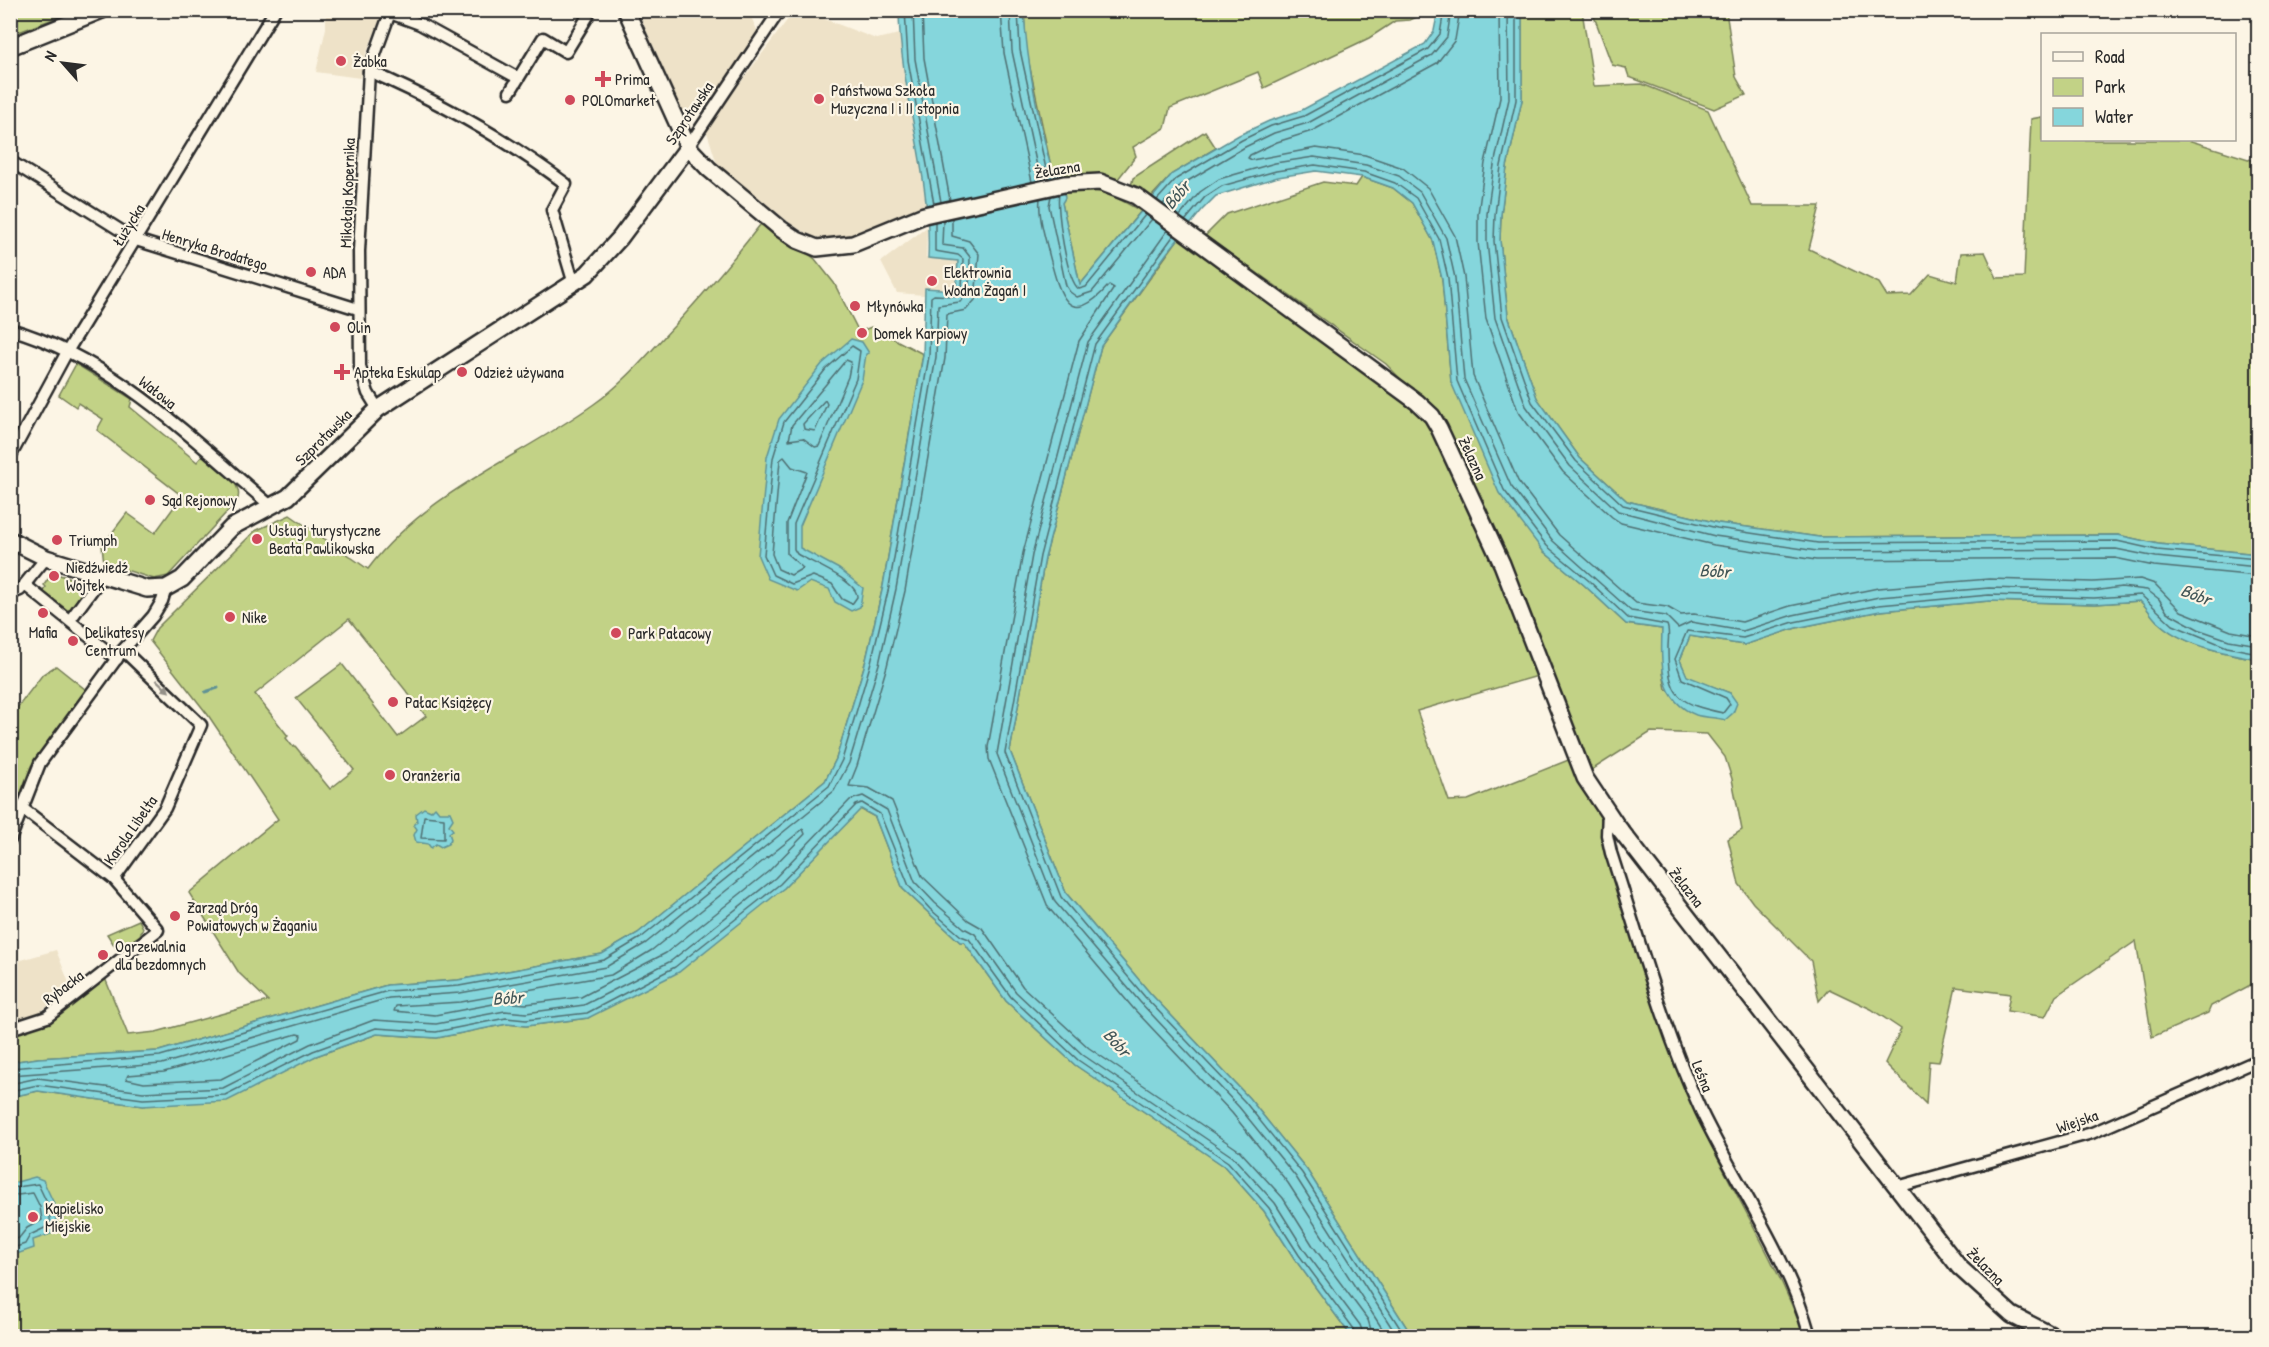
<svg xmlns="http://www.w3.org/2000/svg" width="2269" height="1347" viewBox="0 0 2269 1347" font-family="'Patrick Hand',sans-serif">
  <style>
    .built { fill: #eee2c8 }
    .green { fill: #c2d286; stroke: #767e58; stroke-width: 1.5; fill-rule: evenodd }
    .water { fill: #85d6dc; stroke: #619295; stroke-width: 1.5 }
    .lines { fill: none; stroke-linecap: round; stroke-linejoin: round }
    .shore { stroke: #4f6f72; stroke-width: 1.5 }
    .stream { stroke: #619295; stroke-width: 3 }
    .street-casing { stroke: #2b2b2b; stroke-width: 15 }
    .secondary-casing { stroke: #2b2b2b; stroke-width: 20 }
    .street { stroke: #fcf5e5; stroke-width: 10 }
    .secondary { stroke: #fcf5e5; stroke-width: 15 }
    .oneway { fill: #949088 }
    .poi-dot { fill: #d1495b; stroke: #fcf5e5; stroke-width: 2 }
    .labels { text-anchor: middle; stroke-width: 4.5; stroke-linejoin: round; paint-order: stroke }
    .poi-label { font-size: 16px; fill: #2b2b2b; stroke: #fcf5e5; text-anchor: start }
    .street-label { font-size: 16px; fill: #2b2b2b; stroke: #fcf5e5 }
    .water-label { font-size: 18px; font-style: italic; fill: #425657; stroke: #fcf5e5 }
  </style>
  <rect width="100%" height="100%" fill="#fcf5e5"/>
  <filter id="ink" filterUnits="userSpaceOnUse"><feTurbulence type="fractalNoise" baseFrequency=".0167" numOctaves="2"/><feDisplacementMap in="SourceGraphic" scale="12" xChannelSelector="R" yChannelSelector="G"/><feConvolveMatrix kernelMatrix="1 2 1 2 8 2 1 2 1" color-interpolation-filters="sRGB"/></filter>
  <g filter="url(#ink)">
    <g class="built">
      <polygon points="326,11 384,11 366,54 360,78 316,72 326,28"/>
      <polygon points="638,11 748,11 759,34 717,94 714,93 706,104 682,113"/>
      <polygon points="794,11 804,11 876,39 900,34 902,61 928,203 843,238 826,239 811,236 791,224 717,164 706,129"/>
      <polygon points="927,227 926,257 958,261 956,290 926,288 925,295 897,293 881,262"/>
      <polygon points="56,950 71,988 32,1018 11,1023 11,963"/>
    </g>
    <g class="green">
      <polygon points="11,10 74,10 74,11 11,35"/>
      <polygon points="1024,11 1430,11 1410,20 1395,21 1369,38 1264,88 1258,72 1170,108 1165,128 1133,147 1136,156 1118,179 1099,174 1053,176 1026,49"/>
      <polygon points="1522,11 1582,11 1594,86 1642,84 1708,110 1752,206 1820,206 1809,249 1879,283 1887,296 1911,295 1930,274 1957,282 1961,253 1985,252 1997,278 2024,277 2031,119 2042,117 2042,140 2188,140 2258,162 2258,554 2158,544 2118,535 1819,537 1718,523 1627,501 1580,458 1537,398 1508,316 1500,240 1501,215 1507,167 1522,100"/>
      <polygon points="1592,11 1726,11 1736,77 1746,95 1714,109 1629,77 1626,68 1612,65"/>
      <polygon points="1205,131 1216,148 1172,174 1151,197 1131,186 1133,178"/>
      <path d="M1362 177 1393 188 1412 203 1433 241 1442 279 1451 382 1543 551 1584 585 1626 624 1662 629 1663 673 1666 689 1713 717 1725 719 1730 693 1687 677 1680 660 1690 636 1744 645 1796 628 1880 611 1989 601 2095 604 2140 601C2148 608 2151 616 2158 622 2183 646 2226 653 2258 659V981L2211 1006 2208 1013 2152 1037 2136 941 2056 996 2045 1017 2007 1011 2010 994 1956 987 1939 1062 1929 1061 1926 1104 1885 1063 1901 1029 1871 1009 1829 989 1819 1001 1811 961 1753 903 1739 884 1728 839 1742 830 1732 779 1725 757 1707 734 1651 732 1590 771 1522 591 1442 421 1386 364 1205 236 1227 214 1323 182 1356 186Z"/>
      <polygon points="1086,190 1108,193 1141,211 1080,285 1062,203 1064,193"/>
      <path d="M764 220 815 259 834 283 859 332 871 327 923 354 883 586 866 660 836 759 825 781 638 933 602 954 458 980 387 985 159 1051 38 1058 11 1062 10 1031 25 1027 105 978 128 1035 156 1032 268 1001 239 973 189 893 278 819 208 715 150 641 157 628 255 531 290 515 368 569C427 491 517 459 594 404 621 385 641 362 663 338 699 300 732 261 764 220ZM349 619 426 716 398 737 342 664 296 698 354 770 330 789 295 746 293 747 286 738 288 736 255 694Z"/>
      <path d="M1179 238 1370 375 1418 413 1434 432 1458 476 1541 675 1417 711 1449 801 1468 800 1571 759 1586 793 1601 817 1602 842C1635 929 1654 1023 1693 1108 1728 1185 1775 1256 1804 1336H1412L1307 1170 1249 1098 1150 993 1066 893 1010 751 1045 558 1101 346Z"/>
      <path d="M76 364 132 399 130 407 197 462 203 455C215 465 246 483 237 501L168 576 154 579 104 563 102 546 127 513 155 533 182 496 97 430 103 419 78 403 76 407 59 395Z"/>
      <polygon points="52,573 93,584 71,613 43,591 46,587 44,585"/>
      <polygon points="56,666 86,690 31,766 18,800 11,796 11,716 43,674"/>
      <polygon points="860,809 875,817 903,889 960,942 964,942 1006,1001 1075,1065 1224,1166 1264,1211 1294,1258 1351,1336 11,1336 10,1097 38,1091 143,1106 316,1056 377,1034 437,1038 507,1024 526,1026 588,1018 784,888"/>
      <polygon points="139,920 143,928 140,935 118,951 107,934"/>
    </g>
    <g class="water">
      <path d="M899 11H1024C1027 67 1039 121 1053 175L1061 173 1065 198 1062 203 1080 285 1172 174 1239 135 1269 121 1302 110 1425 44 1434 31 1438 11H1522V100L1507 167 1501 215 1500 240 1508 316 1537 398 1580 458 1627 501 1718 523 1819 537 2118 535 2158 544 2258 554V659C2226 653 2183 646 2158 622 2151 616 2148 608 2140 601L2095 604 1989 601 1880 611 1796 628 1744 645 1690 636 1680 660 1687 676 1730 693 1737 703 1733 713 1725 720C1716 717 1705 718 1696 715 1659 700 1661 663 1662 629L1626 624 1584 585 1543 551 1499 493 1451 382 1442 279 1433 241 1412 203 1393 188 1362 177 1316 171 1278 177 1216 196 1202 210 1167 253 1101 346 1045 558 1010 751 1066 893 1150 993 1249 1098 1307 1170 1412 1336H1351L1294 1258 1264 1211 1224 1166 1075 1065 1006 1001 964 942H960L903 889 875 817 861 809 784 888 679 972 588 1018 526 1026 507 1024 437 1038 377 1034 316 1056 227 1101 143 1106 38 1091 11 1097V1062L38 1058 159 1051 387 985 458 980 602 954 638 933 825 781 836 759 866 660 883 586 923 355 925 288 956 290 958 261 928 258C932 174 900 94 899 11Z"/>
      <polygon points="851,339 862,342 869,353 866,354 862,380 800,526 800,548 839,569 863,588 860,607 851,611 835,602 829,589 810,582 797,591 768,579 758,556 767,457 779,419 822,364"/>
      <polygon points="435,807 439,812 450,812 453,819 449,825 453,830 449,833 451,839 448,844 441,847 436,844 431,848 428,844 416,842 414,835 417,829 414,825 417,822 416,814 424,808 431,811"/>
      <polygon points="35,1177 43,1180 56,1208 53,1209 58,1226 53,1233 33,1240 34,1248 11,1256 11,1178 13,1183"/>
    </g>
    <g class="lines">
      <g class="shore">
        <polyline points="905,10 908,60 934,204"/>
        <polyline points="913,10 915,59 941,202"/>
        <polyline points="922,10 924,58 950,200"/>
        <polyline points="1001,10 1004,53 1032,182"/>
        <polyline points="1010,10 1012,51 1040,180"/>
        <polyline points="1018,10 1020,50 1048,178"/>
        <polyline points="1460,10 1455,40 1437,63 1312,131 1277,142 1250,155 1248,158 1252,160 1316,148 1365,155 1403,168 1428,188 1455,236 1464,277 1473,376 1518,481 1559,535 1636,603 1667,607 1681,615 1694,614 1742,622 1790,606 1878,588 1989,579 2093,582 2140,579 2155,584 2181,611 2231,631 2258,636"/>
        <polyline points="1499,10 1500,98 1485,163 1478,214 1478,242 1486,319 1518,411 1563,472 1612,517 1621,523 1714,545 1816,560 2115,558 2154,566 2258,576"/>
        <polyline points="1508,10 1509,99 1494,165 1487,214 1487,241 1495,318 1526,406 1570,466 1618,511 1715,536 1817,551 2116,549 2156,557 2258,567"/>
        <polyline points="1516,10 1516,100 1501,166 1495,215 1494,241 1502,317 1532,402 1576,461 1623,505 1717,528 1818,543 2117,541 2157,550 2258,559"/>
        <path d="M1059 194C1056 209 1067 282 1079 289L1086 287 1146 214"/>
        <polyline points="1051,196 1049,206 1066,286 1070,292 1077,297 1092,292 1152,219"/>
        <path d="M1040 198C1038 216 1045 237 1049 254 1059 293 1068 332 1109 285L1114 288 1079 341 1023 553 988 747 989 759 1048 907 1133 1008 1232 1113 1288 1183 1387 1336"/>
        <polyline points="1157,200 1176,179 1242,140 1271,126 1304,116 1428,49 1440,34 1444,10"/>
        <polyline points="1163,204 1181,185 1245,147 1274,133 1308,123 1432,55 1447,37 1451,10"/>
        <polyline points="1179,217 1200,192 1219,179 1275,163 1314,157 1366,165 1399,176 1420,192 1446,238 1455,278 1464,379 1511,486 1553,541 1631,611 1666,616 1678,628 1691,622 1743,631 1793,615 1879,597 1989,588 2094,591 2121,587 2147,590 2159,599 2167,612 2200,630 2229,640 2258,645"/>
        <polyline points="952,218 952,236 969,241 979,254 975,300 966,310 947,314 945,358 905,591 887,666 857,766 849,786 869,788 892,801 922,876 968,920 982,928 1023,987 1089,1048 1240,1151 1283,1198 1313,1246 1368,1320 1373,1336"/>
        <path d="M1185 221 1205 197 1222 186 1276 171 1315 165 1364 172 1395 183 1416 198 1439 239 1448 278 1457 381 1504 490 1547 546 1588 580 1628 618 1667 625C1670 632 1668 640 1668 648 1668 696 1678 704 1723 713L1730 704 1726 698 1682 679 1675 659 1687 631 1743 638 1794 622 1879 605 1989 595 2094 598 2141 595 2173 625 2227 647 2258 653"/>
        <polyline points="1168,230 1088,342 1032,555 997,754 1055,902 1140,1002 1239,1107 1296,1177 1397,1336"/>
        <polyline points="1174,235 1095,344 1040,556 1005,753 1061,897 1145,997 1245,1102 1302,1173 1405,1336"/>
        <path d="M852 346 860 351 856 379 794 524V549L797 554C810 562 858 581 857 597L852 604 842 599 832 584 813 576 792 584 773 575 764 555 773 458 784 422 826 369Z"/>
        <polygon points="846,360 851,362 848,377 819,446 815,447 803,438 789,440 792,425"/>
        <polygon points="825,400 827,404 815,431 804,429 803,424"/>
        <polygon points="784,457 792,467 807,472 787,523 787,554 803,568 791,575 778,569 772,554 780,460"/>
        <polygon points="424,816 444,818 444,839 421,838"/>
        <polygon points="803,829 805,834 769,871 666,953 581,997 526,1004 504,1002 435,1015 394,1011 396,1006 461,1002 611,975 652,950"/>
        <polygon points="297,1034 301,1035 300,1039 221,1079 144,1083 126,1079 128,1075 164,1072"/>
        <polyline points="10,1068 160,1056 388,991 459,986 604,960 642,937 829,786 842,760 871,662 889,587 929,356 931,297 934,295 956,296 962,290 963,259 958,255 935,251 935,222"/>
        <polyline points="10,1075 162,1064 389,998 460,993 606,967 646,943 834,791 849,763 879,664 896,589 936,357 938,305 960,302 969,291 970,257 963,248 942,245 943,220"/>
        <polyline points="10,1084 38,1078 143,1092 223,1088 310,1044 374,1020 436,1024 505,1011 526,1013 584,1005 671,961 775,878 850,800 863,796 887,810 915,882 935,903 964,928 975,934 1016,992 1083,1055 1233,1157 1275,1203 1305,1251 1360,1325 1364,1336"/>
        <polyline points="10,1091 38,1085 143,1099 225,1095 313,1051 376,1028 436,1032 506,1018 526,1020 587,1013 675,967 780,884 856,805 862,803 880,814 909,886 930,909 961,936 969,939 1011,997 1078,1060 1228,1162 1269,1208 1299,1255 1354,1329 1356,1336"/>
        <polyline points="10,1188 38,1184 48,1205 51,1225 30,1235 25,1244 10,1249"/>
        <polyline points="10,1196 33,1193 40,1207 42,1220 27,1228 19,1238 10,1241"/>
      </g>
      <polyline class="stream" points="205,692 218,688"/>
      <g class="street-casing">
        <g id="street">
          <polyline points="390,13 420,24 518,78"/>
          <path d="M369 71C438 101 506 139 566 184L552 210 574 284"/>
          <polyline points="510,92 543,38 566,52 588,16"/>
          <polyline points="688,147 780,10"/>
          <polyline points="10,161 136,240 358,309"/>
          <path d="M10 329C114 359 191 438 271 506"/>
          <polyline points="378,409 368,393 360,367 359,251 369,71 391,10"/>
          <polyline points="10,457 68,350 275,10"/>
          <polyline points="25,585 117,659"/>
          <polyline points="10,594 20,590 46,558"/>
          <polyline points="70,620 98,582"/>
          <path d="M1608 811 1607 835 1611 853C1639 939 1663 1028 1701 1111 1737 1186 1788 1256 1810 1336"/>
          <polyline points="10,840 40,763 123,650 153,616 162,601 166,588"/>
          <polyline points="114,879 165,808 201,725 123,650"/>
          <polyline points="10,1029 47,1017 158,930 114,879 22,808"/>
          <polyline points="1897,1187 2092,1133 2258,1060"/>
        </g>
      </g>
      <g class="secondary-casing">
        <g id="secondary">
          <polyline points="626,10 688,147 709,169 781,229 797,240 817,248 853,244 924,215 1064,184 1100,182 1136,196 1417,402 1432,416 1439,428 1502,564 1585,778 1615,823 1959,1267 2012,1315 2053,1336"/>
          <polyline points="10,47 102,10"/>
          <polyline points="10,540 46,558 147,589 166,588 182,579 232,527 288,497 378,409 587,274 620,238 688,147"/>
        </g>
      </g>
      <use href="#street" class="street"/>
      <use href="#secondary" class="secondary"/>
    </g>
    <defs><path id="oneway-solid" d="M-6-.8H1V-3.2L6.5 0L1 3.2V.8H-6Z" transform="scale(1.5)"/></defs>
    <use class="oneway" href="#oneway-solid" transform="translate(163 686) rotate(43)"/>
  </g>
  <g class="poi-dot">
    <circle cx="341" cy="61" r="6"/>
    <path d="M600 70h6v6h6v6h-6v6h-6v-6h-6v-6h6z"/>
    <circle cx="819" cy="99" r="6"/>
    <circle cx="570" cy="100" r="6"/>
    <circle cx="311" cy="272" r="6"/>
    <circle cx="932" cy="281" r="6"/>
    <circle cx="855" cy="306" r="6"/>
    <circle cx="335" cy="327" r="6"/>
    <circle cx="862" cy="333" r="6"/>
    <path d="M339 363h6v6h6v6h-6v6h-6v-6h-6v-6h6z"/>
    <circle cx="462" cy="372" r="6"/>
    <circle cx="150" cy="500" r="6"/>
    <circle cx="257" cy="539" r="6"/>
    <circle cx="57" cy="540" r="6"/>
    <circle cx="54" cy="576" r="6"/>
    <circle cx="43" cy="613" r="6"/>
    <circle cx="230" cy="617" r="6"/>
    <circle cx="616" cy="633" r="6"/>
    <circle cx="73" cy="641" r="6"/>
    <circle cx="393" cy="702" r="6"/>
    <circle cx="390" cy="775" r="6"/>
    <circle cx="175" cy="916" r="6"/>
    <circle cx="103" cy="955" r="6"/>
    <circle cx="33" cy="1217" r="6"/>
  </g>
  <g class="labels">
    <g class="poi-label">
      <text x="353" y="67">Żabka</text>
      <text x="615" y="85">Prima</text>
      <text x="831" y="96">Państwowa Szkoła<tspan x="831" dy="18">Muzyczna I i II stopnia</tspan></text>
      <text x="582" y="106">POLOmarket</text>
      <text x="323" y="278">ADA</text>
      <text x="944" y="278">Elektrownia<tspan x="944" dy="18">Wodna Żagań I</tspan></text>
      <text x="867" y="312">Młynówka</text>
      <text x="347" y="333">Olin</text>
      <text x="874" y="339">Domek Karpiowy</text>
      <text x="354" y="378">Apteka Eskulap</text>
      <text x="474" y="378">Odzież używana</text>
      <text x="162" y="506">Sąd Rejonowy</text>
      <text x="269" y="536">Usługi turystyczne<tspan x="269" dy="18">Beata Pawlikowska</tspan></text>
      <text x="69" y="546">Triumph</text>
      <text x="66" y="573">Niedźwiedź<tspan x="66" dy="18">Wojtek</tspan></text>
      <text x="242" y="623">Nike</text>
      <text x="43" y="638" text-anchor="middle">Mafia</text>
      <text x="85" y="638">Delikatesy<tspan x="85" dy="18">Centrum</tspan></text>
      <text x="628" y="639">Park Pałacowy</text>
      <text x="405" y="708">Pałac Książęcy</text>
      <text x="402" y="781">Oranżeria</text>
      <text x="187" y="913">Zarząd Dróg<tspan x="187" dy="18">Powiatowych w Żaganiu</tspan></text>
      <text x="115" y="952">Ogrzewalnia<tspan x="115" dy="18">dla bezdomnych</tspan></text>
      <text x="45" y="1214">Kąpielisko<tspan x="45" dy="18">Miejskie</tspan></text>
    </g>
    <g class="street-label">
      <text transform="translate(689 113) rotate(-56)" y="6">Szprotawska</text>
      <text transform="translate(1057 169) rotate(-9)" y="6">Żelazna</text>
      <text transform="translate(347 193) rotate(-88)" y="6">Mikołaja Kopernika</text>
      <text transform="translate(128 225) rotate(-58)" y="6">Łużycka</text>
      <text transform="translate(215 249) rotate(17)" y="6">Henryka Brodatego</text>
      <text transform="translate(158 392) rotate(38)" y="6">Wałowa</text>
      <text transform="translate(323 437) rotate(-45)" y="6">Szprotawska</text>
      <text transform="translate(1473 458) rotate(65)" y="6">Żelazna</text>
      <text transform="translate(130 830) rotate(-55)" y="6">Karola Libelta</text>
      <text transform="translate(1687 887) rotate(52)" y="6">Żelazna</text>
      <text transform="translate(63 987) rotate(-37)" y="6">Rybacka</text>
      <text transform="translate(1703 1076) rotate(68)" y="6">Leśna</text>
      <text transform="translate(2077 1121) rotate(-19)" y="6">Wiejska</text>
      <text transform="translate(1986 1266) rotate(45)" y="6">Żelazna</text>
    </g>
    <g class="water-label">
      <text transform="translate(1177 195) rotate(-50)" y="6">Bóbr</text>
      <text transform="translate(1715 571) rotate(3)" y="6">Bóbr</text>
      <text transform="translate(2196 595) rotate(21)" y="6">Bóbr</text>
      <text transform="translate(508 998) rotate(-4)" y="6">Bóbr</text>
      <text transform="translate(1117 1043) rotate(48)" y="6">Bóbr</text>
    </g>
  </g>
  <rect width="2269" height="1347" fill="none" stroke="#fcf5e5" stroke-width="36"/>
  <rect x="18" y="18" width="2233" height="1311" fill="none" stroke="#2b2b2b" stroke-width="2" filter="url(#ink)"/>
  <rect x="2041" y="33" width="195" height="108" fill="#fcf5e5" stroke="#a8a49b" stroke-width="1.5"/>
  <rect x="2053" y="52" width="30" height="9" fill="#fcf5e5" stroke="#a8a49b" stroke-width="1.5"/>
  <text x="2095" y="63" font-size="18" fill="#2b2b2b">Road</text>
  <rect x="2053" y="78" width="30" height="18" fill="#c2d286" stroke="#a8a49b" stroke-width="1.5"/>
  <text x="2095" y="93" font-size="18" fill="#2b2b2b">Park</text>
  <rect x="2053" y="108" width="30" height="18" fill="#85d6dc" stroke="#a8a49b" stroke-width="1.5"/>
  <text x="2095" y="123" font-size="18" fill="#2b2b2b">Water</text>
  <g transform="translate(63 63) rotate(298)" stroke="#fcf5e5" stroke-width="4.5" paint-order="stroke">
  <path d="M0-4.5L10 22L0 15L-10 22Z" fill="#2b2b2b"/>
  <text y="-9" font-size="16" font-weight="bold" text-anchor="middle" fill="#2b2b2b">N</text>
  </g>
</svg>
